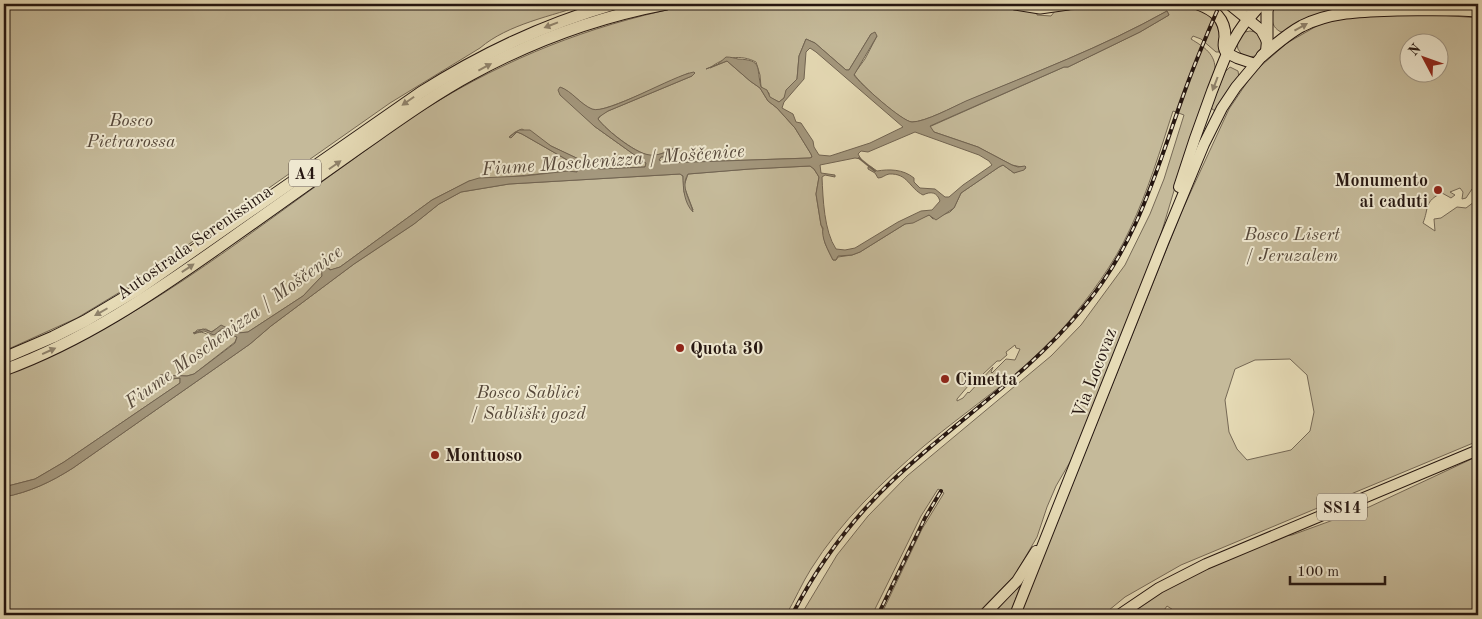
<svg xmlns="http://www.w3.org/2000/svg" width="1482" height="619" viewBox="0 0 1482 619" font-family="'Old Standard TT',serif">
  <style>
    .green { fill: #c5ba9a; stroke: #756855; fill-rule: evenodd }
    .water { fill: #a4987e; stroke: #716452; fill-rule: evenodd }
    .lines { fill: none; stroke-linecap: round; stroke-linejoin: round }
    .stream { stroke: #716452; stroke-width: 2 }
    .primary-casing { stroke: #251610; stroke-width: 12 }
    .highway-casing { stroke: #251610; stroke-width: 13 }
    .primary { stroke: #e6dbb6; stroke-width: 10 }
    .highway { stroke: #e6dbb6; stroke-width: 11 }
    .rail-casing { stroke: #251610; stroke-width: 4 }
    .rail { stroke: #efe8d0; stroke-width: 2; stroke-dasharray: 5.5; stroke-linecap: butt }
    .oneway { fill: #8f826b }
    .poi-dot { fill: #8f2418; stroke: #efe8d0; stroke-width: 2 }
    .labels { text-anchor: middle; stroke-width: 4; stroke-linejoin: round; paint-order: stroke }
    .shield { fill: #efe8d0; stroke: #62554a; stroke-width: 1 }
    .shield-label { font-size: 16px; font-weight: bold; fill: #251610 }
    .park-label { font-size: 18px; font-style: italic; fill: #554739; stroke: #efe8d0 }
    .poi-label { font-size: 18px; font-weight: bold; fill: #251610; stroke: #efe8d0; text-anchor: start }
    .street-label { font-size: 18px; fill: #251610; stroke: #efe8d0 }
    .water-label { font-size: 19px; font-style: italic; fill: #584a3c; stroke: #efe8d0 }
  </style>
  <rect width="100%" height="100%" fill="#e6dbb6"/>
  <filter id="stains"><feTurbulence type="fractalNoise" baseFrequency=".004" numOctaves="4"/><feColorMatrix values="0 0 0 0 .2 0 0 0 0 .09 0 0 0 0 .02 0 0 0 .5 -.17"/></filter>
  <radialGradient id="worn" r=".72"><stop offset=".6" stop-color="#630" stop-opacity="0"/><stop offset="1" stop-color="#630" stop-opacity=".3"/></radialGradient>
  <g class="green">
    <path d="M4 4H587C552 16 508 24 480 48L390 103 125 289 77 318 4 351Z"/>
    <path d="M695 4H975L1037 12V15L1051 16 1055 11 1145 4H1181L1200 8 1214 16 1222 37 1219 52H1216L1201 39 1193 36 1191 39C1204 47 1216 54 1215 71L1176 184 1158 244 1077 450 1056 486 1047 507 1037 537 1015 575 976 615H881L922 529 944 493 938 489 921 516 872 615H801L837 555 868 516 907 476 1051 356 1081 325 1125 265 1150 214 1164 179 1184 115 1173 111C1160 151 1148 191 1130 229 1114 264 1090 296 1065 326 1026 371 970 408 924 446 882 482 841 521 811 569 802 583 795 600 786 615H4V497C30 492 51 482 73 468L250 344 271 326 354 264 414 224 439 204 461 192 509 184 680 174 683 176 684 192 693 210 684 186 688 174 750 169 810 166 814 169 819 177 816 194 821 225C824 231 823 236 825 243 827 248 830 254 833 260H836L838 257 852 255 860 252 905 224 929 215 933 219 950 212 954 208 961 193 999 167 1003 165 1014 173 1026 168 1012 165 978 147 934 132 929 127 1064 67H1068L1140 32 1169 15 1167 11C1103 47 1033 73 965 102 953 107 925 122 912 122 902 122 860 84 854 74L865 59 877 36 871 34 849 70H846L815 43 806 39 799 56 797 79 789 88 784 98 779 102 769 97V93L761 87 760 75 756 62C741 54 723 57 710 68L727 61 750 81 760 88 768 101 777 108 795 128 811 154 812 157 810 158 664 163 659 160 661 157H666L674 148C668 151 660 155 652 156 639 156 606 130 598 119L602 114 608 111 692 76 689 73C674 79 606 112 594 110 585 108 571 92 562 88L583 115 594 126 643 161 646 163 645 167 608 169 597 168 551 146 522 129 515 132 509 137 517 132 522 134 576 165 578 168 577 172 568 171 469 181 432 200 340 267 331 270 322 263V276L303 296 248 332 238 333 221 326 211 332 206 329 197 330 194 334C204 330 203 334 211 335 216 335 220 330 223 328L237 337 235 342 194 374 187 376 161 375 163 380 180 378V383L64 462 35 479 4 487V375C132 328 241 239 351 161 381 139 411 117 443 98 525 50 603 22 695 4ZM1015 345 1016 348 1020 349 1015 360 1006 359 992 373 991 372 993 367 969 393 968 392 963 398 957 401V399L974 379 982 375 997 361H1000L1007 355 1006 352Z"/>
    <path d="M1273 4H1463L1478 6 1402 5 1281 32C1269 26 1272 15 1273 4Z"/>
    <path d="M1415 13 1478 18V197H1474L1472 189 1466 198 1462 199 1463 192 1460 188 1450 192 1455 195 1451 198 1442 193C1424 201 1429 208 1423 223L1435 231 1434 219 1441 218 1457 207 1466 208 1478 199V441L1181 565 1125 597 1103 615H1020L1181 213 1229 109 1254 72 1287 43 1322 23 1363 15ZM1410 42H1440V72H1410ZM1290 359 1307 375 1314 412 1310 431 1291 450 1247 460 1237 449 1229 432 1225 400 1235 369 1255 360Z"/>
    <circle cx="1250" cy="44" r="13"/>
    <polygon points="1230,67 1238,71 1239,77 1217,110 1213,110 1211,107 1225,72"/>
    <polygon points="1478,456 1478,615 1181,615 1167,606 1162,613 1164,615 1127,615 1159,591 1280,536 1292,535 1369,507"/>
    <polygon points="1021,584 1010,615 992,615"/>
  </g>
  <path class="water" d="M1167 11 1169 15 1140 32 1068 67H1064L930 126 934 132 978 147 1012 165 1018 167 1025 166 1026 167 1024 170 1014 173 1003 165 999 167 961 193 954 208 936 220 929 215 913 223 905 224 860 252 852 255 838 256 836 260H833C828 250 821 238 823 228L821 225 816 194 819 177 814 169 810 166 750 169 688 174C680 187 690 199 693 212 684 203 683 188 683 176L680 174 509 184 461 192 439 204 414 224 354 264 271 326 250 344 73 468C51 482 30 492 4 497V487L35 479 64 462 180 383V378L163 380 160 375 187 376 194 374 235 343 237 337 229 334 223 328 214 335 204 331 193 333 203 329 212 332 221 325 238 333 248 332 303 296 322 276 321 265 322 263 330 270 340 267 432 200 469 181 479 178 524 176 568 171 577 172 578 168 576 165 522 134 517 132 511 138 509 137 519 130H530L551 146 600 169 645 167 646 163 643 161 594 126 560 95 558 90 560 87C572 91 580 104 592 109 607 115 674 75 694 72L695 73 692 76 608 111 599 117 598 119C606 130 639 157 653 155 663 155 671 149 680 147L681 149 673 154 661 157 659 160 664 163 810 158 812 157 811 154 795 128 777 108 768 101 760 88 750 81 727 61 706 69 718 64 726 57C731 57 734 58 738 59 763 60 756 67 761 87L767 90 770 97 779 102 784 98 786 90 797 79 799 56 806 39 815 43 846 70H849L871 34 875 32 877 36 854 75C860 84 903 122 912 122 925 122 953 107 966 101 1033 73 1103 47 1167 11ZM810 48 816 52 903 127 870 143 830 156 819 155 814 147 813 141 801 123 796 122 793 114 782 108 784 102 804 79 806 52ZM915 132 979 155 989 161 992 165 963 185 949 197H945L935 189 920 188 914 182V178C903 169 889 169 877 171L870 166 868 167V169L875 173 878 178C883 178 884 175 889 174 908 173 909 188 923 195 931 191 937 192 940 201L932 210 921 211 898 222 855 248 845 250 836 249C824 231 823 199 822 177L825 175 835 177V175L821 173 820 165 855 158 861 159 858 154 861 151 868 152Z"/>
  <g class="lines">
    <polyline class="stream" points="859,158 875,171"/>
    <g class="primary-casing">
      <g id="primary">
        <polyline points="1227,53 1237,58 1255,64"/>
        <path d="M1179 187C1189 155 1200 123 1212 91 1222 66 1230 40 1248 19"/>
        <polyline points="984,615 1017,581 1036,551"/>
        <polyline points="1015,615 1163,243 1204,144 1222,108 1236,87 1262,56 1266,51 1267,41 1261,30 1229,4"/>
        <polyline points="1119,615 1159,588 1206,564 1478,450"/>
      </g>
    </g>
    <g class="highway-casing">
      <g id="highway">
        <polyline points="1015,4 1040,8 1068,4"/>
        <path d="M1198 4C1214 10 1225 18 1225 37 1224 43 1223 48 1227 53"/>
        <path d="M1231 4C1241 7 1251 8 1261 4"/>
        <polyline points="1248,19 1261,4"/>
        <polyline points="1267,41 1267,11 1269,4"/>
        <path d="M1262 56C1275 45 1287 34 1302 26 1332 11 1365 11 1397 10 1424 10 1451 9 1478 11"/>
        <path d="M4 358 53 337 85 321 137 290 420 93C483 53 543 25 614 4"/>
        <path d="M4 370C83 341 151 295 219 247 266 214 313 180 360 147 396 122 433 95 472 74 532 41 598 17 666 4"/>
      </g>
    </g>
    <use href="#primary" class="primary"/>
    <use href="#highway" class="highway"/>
    <g class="rail-casing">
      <g id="rail">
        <path d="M792 615C818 565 851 520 892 481 954 422 1027 376 1082 309 1137 244 1155 174 1183 96 1194 65 1207 34 1220 4"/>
        <polyline points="878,615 925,518 941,491"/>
      </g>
    </g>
    <use href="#rail" class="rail"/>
  </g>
  <defs><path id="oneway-solid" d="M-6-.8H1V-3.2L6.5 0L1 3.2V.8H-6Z" transform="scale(1.25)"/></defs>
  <g class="oneway">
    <use href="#oneway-solid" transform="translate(551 25) rotate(159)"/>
    <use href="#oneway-solid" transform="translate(1301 27) rotate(-29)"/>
    <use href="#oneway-solid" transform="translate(485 67) rotate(-28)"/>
    <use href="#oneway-solid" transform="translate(1215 84) rotate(111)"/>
    <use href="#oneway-solid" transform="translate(408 101) rotate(145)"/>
    <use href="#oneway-solid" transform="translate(335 165) rotate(-35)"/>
    <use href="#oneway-solid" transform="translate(188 268) rotate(-34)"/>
    <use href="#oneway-solid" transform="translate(101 312) rotate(150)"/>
    <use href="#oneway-solid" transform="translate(49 351) rotate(-24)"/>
  </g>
  <g class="poi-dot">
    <circle cx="1438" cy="190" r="5"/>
    <circle cx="680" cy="348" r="5"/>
    <circle cx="945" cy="379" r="5"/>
    <circle cx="435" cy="455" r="5"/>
  </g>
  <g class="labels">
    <g class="shield">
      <rect x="289" y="159.5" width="32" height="27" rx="4"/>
      <rect x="1317" y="493.5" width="50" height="27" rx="4"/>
    </g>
    <g class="shield-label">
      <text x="305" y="179">A4</text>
      <text x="1342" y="513">SS14</text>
    </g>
    <g class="park-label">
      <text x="131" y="126">Bosco<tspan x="131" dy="21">Pietrarossa</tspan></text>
      <text x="1292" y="240">Bosco Lisert<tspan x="1292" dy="21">/ Jeruzalem</tspan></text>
      <text x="528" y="398">Bosco Sablici<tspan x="528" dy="21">/ Sabliški gozd</tspan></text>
    </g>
    <g class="poi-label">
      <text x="1428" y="186" text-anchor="end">Monumento<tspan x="1428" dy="21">ai caduti</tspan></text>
      <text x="690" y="354">Quota 30</text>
      <text x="955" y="385">Cimetta</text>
      <text x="445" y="461">Montuoso</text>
    </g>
    <g class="street-label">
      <text transform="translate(194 242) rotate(-35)" y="6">Autostrada Serenissima</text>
      <text transform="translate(1094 373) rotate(-69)" y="6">Via Locovaz</text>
    </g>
    <g class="water-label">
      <text transform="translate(613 159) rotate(-4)" y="7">Fiume Moschenizza / Moščenice</text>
      <text transform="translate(233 326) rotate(-36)" y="7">Fiume Moschenizza / Moščenice</text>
    </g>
  </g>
  <rect width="1482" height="619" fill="none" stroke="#e6dbb6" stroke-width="20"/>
  <rect x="5" y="5" width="1472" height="609" fill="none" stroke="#251610" stroke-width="2.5"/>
  <rect x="10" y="10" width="1462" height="599" fill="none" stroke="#251610"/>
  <g transform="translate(1424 58) rotate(311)"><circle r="24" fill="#efe8d0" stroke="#9e9483"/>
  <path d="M0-4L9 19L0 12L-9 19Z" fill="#8f2418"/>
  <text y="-8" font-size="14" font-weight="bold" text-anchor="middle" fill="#251610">N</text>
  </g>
  <path d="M1290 576v8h95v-8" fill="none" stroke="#251610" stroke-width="2.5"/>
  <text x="1297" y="576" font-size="15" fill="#251610" stroke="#efe8d0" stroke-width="4" paint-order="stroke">100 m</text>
  <rect width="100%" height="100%" filter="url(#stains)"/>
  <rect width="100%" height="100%" fill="url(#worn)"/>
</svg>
